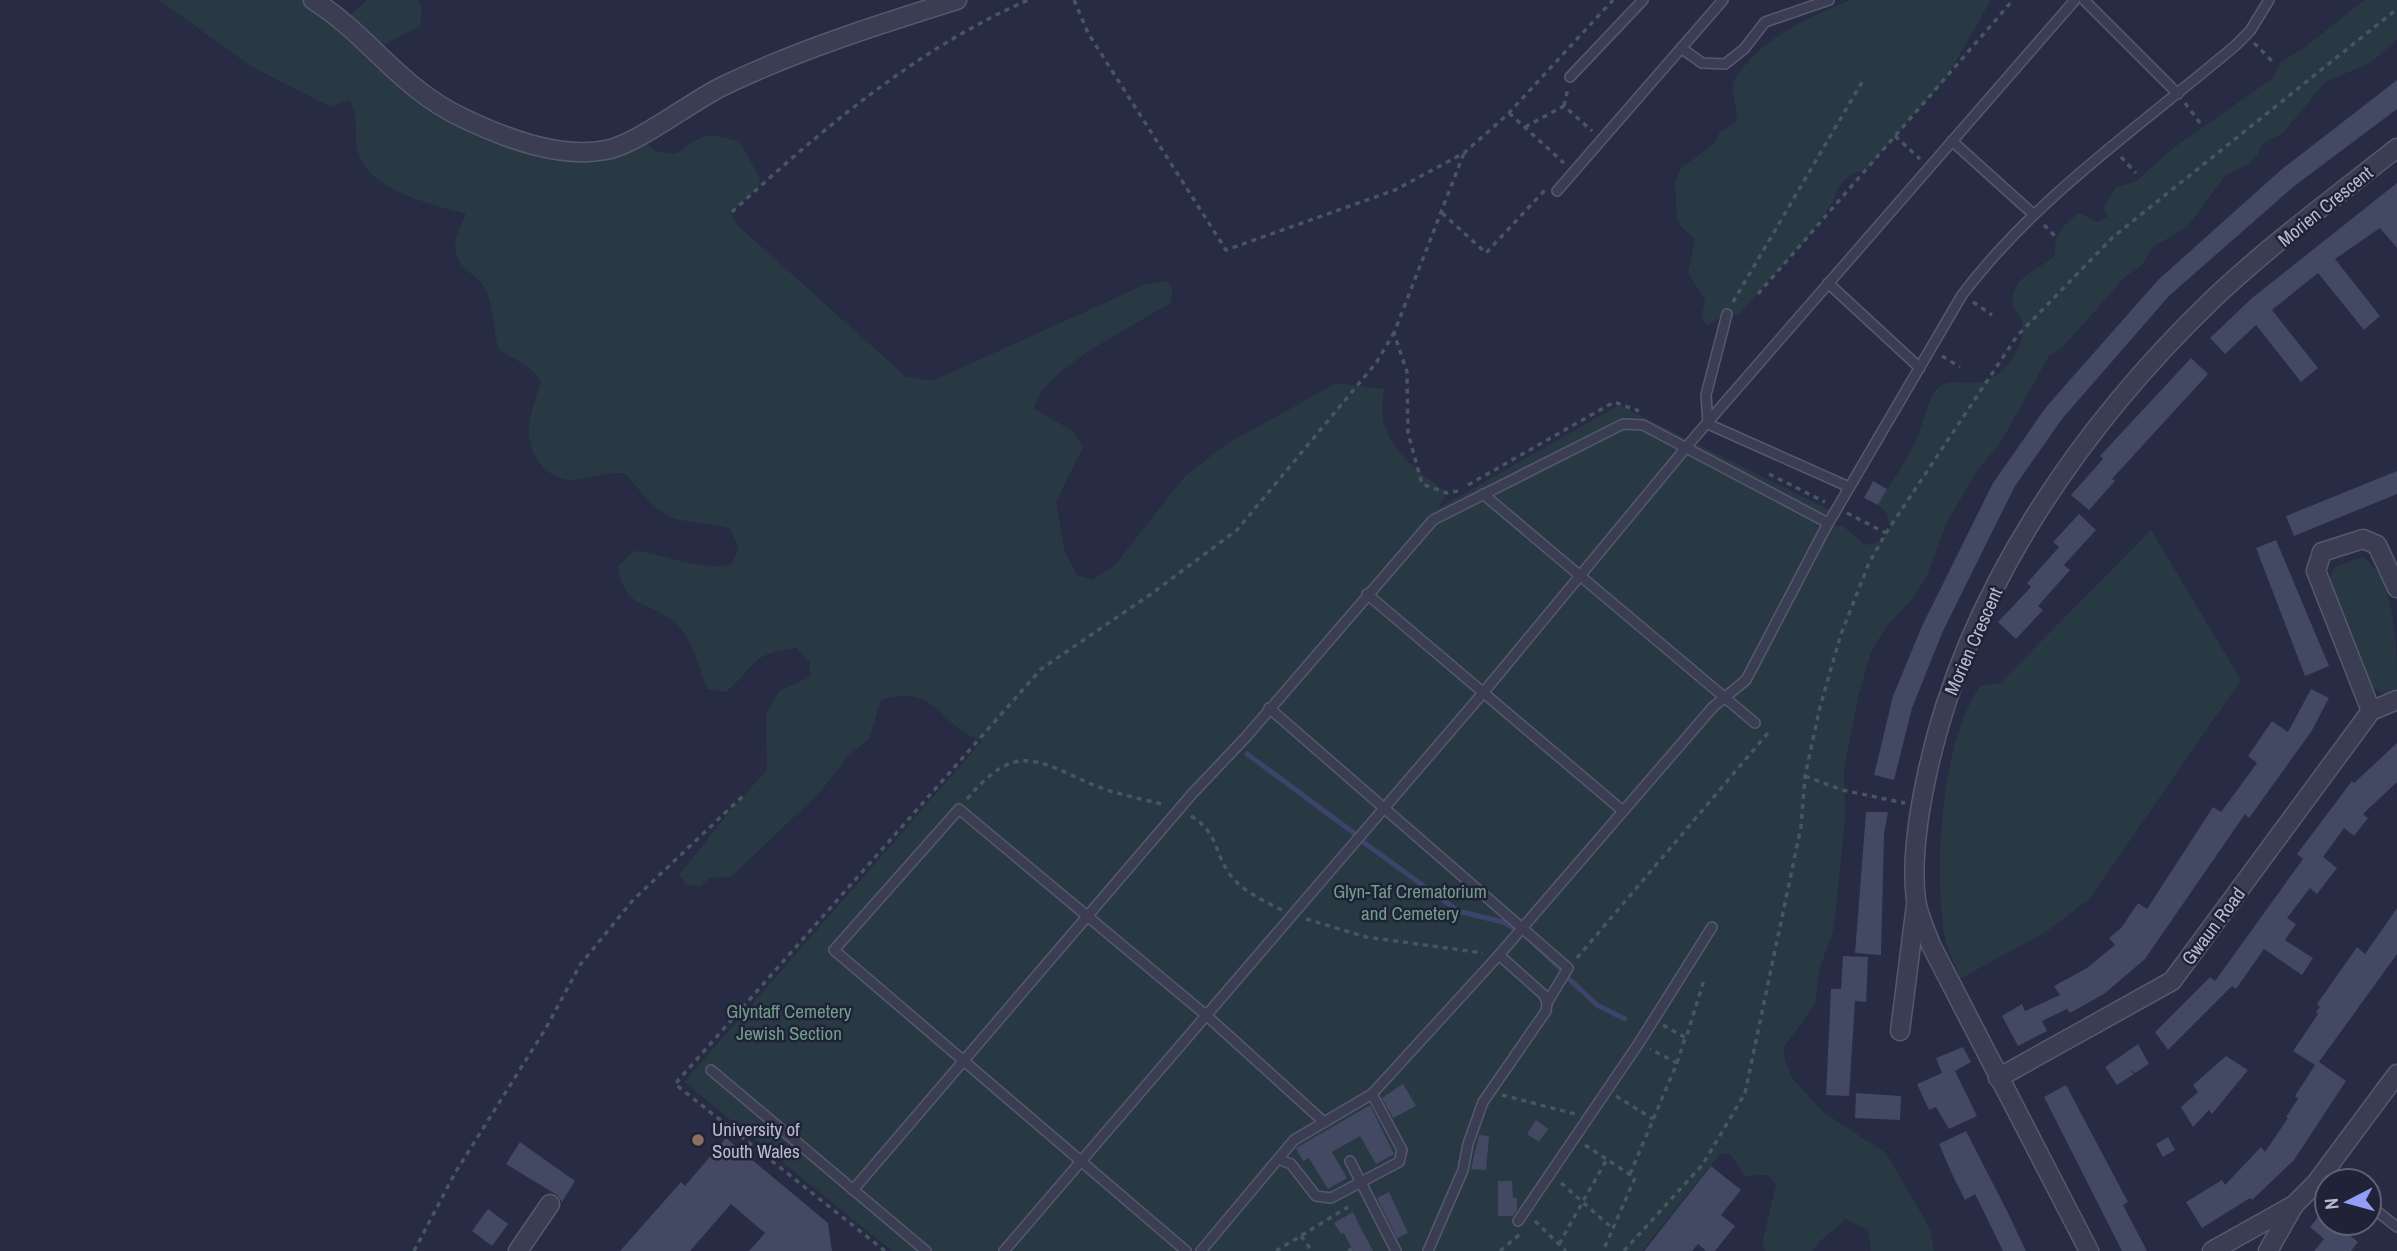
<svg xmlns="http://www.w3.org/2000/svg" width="2397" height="1251" viewBox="0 0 2397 1251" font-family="'Archivo Narrow',sans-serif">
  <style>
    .green { fill: #293944 }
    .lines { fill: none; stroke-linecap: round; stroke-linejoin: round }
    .stream { stroke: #3d436b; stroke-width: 5 }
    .building { fill: #434863 }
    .lane-casing { stroke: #56596d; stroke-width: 12 }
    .street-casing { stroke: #56596d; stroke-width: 21 }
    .path { stroke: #475660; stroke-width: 3.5; stroke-dasharray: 5 5; stroke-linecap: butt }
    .lane { stroke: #3b3e52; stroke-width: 9 }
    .street { stroke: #3b3e52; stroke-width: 18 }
    .education-dot { fill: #8d6e63; stroke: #202338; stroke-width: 2.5 }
    .labels { text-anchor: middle; stroke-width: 5; stroke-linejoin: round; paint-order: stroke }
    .street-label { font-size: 19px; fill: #b8bbcc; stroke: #202338 }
    .park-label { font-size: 19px; fill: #709d87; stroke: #202338 }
    .poi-label { font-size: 19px; fill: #b8bbcc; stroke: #202338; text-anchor: start }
  </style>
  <rect width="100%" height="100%" fill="#272b43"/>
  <g class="green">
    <path d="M159 0H312L341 23 367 0H417L422 8 420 26 372 51 462 118 577 152 638 136 655 151 676 154C701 134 707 132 739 141L760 178 759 187 732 212 735 223 905 376 932 381 1144 285 1166 281 1173 289 1170 303C1137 325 1041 369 1034 409L1073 431 1083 447 1056 502 1065 552 1077 575 1092 580 1115 565 1185 476 1227 444 1336 383 1384 389C1383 400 1381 414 1384 423 1393 455 1422 474 1447 493L1437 509 1619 405 1834 512 1832 526H1843L1865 545 1880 542 1890 527 1886 512 1878 505C1890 484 1905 463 1916 441 1924 425 1925 405 1935 391 1948 374 1973 389 1990 379 2013 366 2036 331 2014 309 2007 276 2037 273 2055 255 2053 236 2064 224 2079 213L2098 222 2107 217 2104 207 2116 187 2135 182 2172 149 2273 78 2281 62 2304 48 2364 0H2397V39L2372 62 2325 82 2283 133 2262 144 2258 155 2248 164 2225 176 2188 226 2153 247 2141 266 2125 277 2062 348 2049 356 1999 445 1978 469 1947 522 1927 576 1913 598 1886 627 1871 652 1858 697 1844 769 1845 821 1834 928 1820 968 1815 1004 1784 1047 1785 1060 1793 1079 1823 1112 1886 1153 1929 1227 1934 1251H1871L1868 1230 1845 1219C1834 1232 1821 1237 1812 1251H1765L1762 1243 1776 1185 1768 1175 1745 1176 1729 1153 1720 1154 1642 1251H892L684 1082 982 741C937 726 939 683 881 700L869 739 849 755 821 791 731 877 709 878 700 887 686 884 679 875 730 811 767 770 766 714 779 691 810 677V663L797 648C748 654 758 665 726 692L707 689C700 669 692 638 676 624 649 599 624 611 618 566L634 551C667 554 699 572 732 564L739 547 730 529C713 524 697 523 680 520 656 515 640 489 624 473 604 472 588 479 569 480 561 480 550 474 544 468 518 439 531 415 541 381 526 360 516 363 498 348 493 328 494 307 485 288 482 282 475 277 469 272 447 253 455 237 466 214 432 204 363 190 357 147 354 127 359 123 350 100L331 107 252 67Z"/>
    <path d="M1850 0H1991L1946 78 1867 169 1851 174 1840 185 1832 203 1810 235 1743 310 1737 315 1727 314 1707 326 1701 317 1705 301 1688 272 1695 239 1680 226 1677 218 1675 183 1681 168 1714 144 1720 132 1736 122C1739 109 1731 98 1733 85 1735 76 1743 68 1748 62 1777 30 1811 17 1850 0Z"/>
    <path d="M2151 530 2241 680 2090 898 2049 930 1960 979C1955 964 1946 948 1944 933 1934 866 1941 742 1980 686L2000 683Z"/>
    <path d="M2362 557C2397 578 2397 652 2397 692L2388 696 2372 688 2367 680 2328 582 2335 567Z"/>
  </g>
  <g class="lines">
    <g class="stream">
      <polyline points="1247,754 1354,833"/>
      <polyline points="1362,841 1458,911 1503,922 1516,929"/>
      <polyline points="1534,944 1562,970"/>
      <polyline points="1568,978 1597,1005 1625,1019"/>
    </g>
  </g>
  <g class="building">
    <polygon points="2397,80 2397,109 2293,187 2169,296 2062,419 2015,486 1943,631 1912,708 1894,780 1874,775 1893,696 1922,626 1993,483 2046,407 2159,279 2282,169"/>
    <polygon points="2397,183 2397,248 2380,228 2335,259 2380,316 2364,330 2318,273 2272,310 2318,368 2301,382 2256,325 2225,354 2210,338 2252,298"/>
    <polygon points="2191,358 2208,374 2112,479 2115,481 2089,510 2071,495 2103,459 2100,456"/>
    <polygon points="2397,471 2397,494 2294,536 2286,516"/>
    <polygon points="1873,481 1887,489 1878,505 1864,498"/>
    <polygon points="2079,514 2096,530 2064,565 2070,570 2038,606 2043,610 2016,639 1998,622 2031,587 2027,583 2059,547 2053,542"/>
    <polygon points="2276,540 2329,666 2305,676 2256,548"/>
    <polygon points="2311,689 2329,698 2311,732 2249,818 2245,814 2145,959 2104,994 2070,1013 2067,1009 2042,1021 2047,1031 2018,1046 2002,1016 2022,1004 2025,1011 2060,995 2054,986 2087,968 2115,945 2109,938 2121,928 2138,903 2147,909 2213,807 2221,812 2257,763 2248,756 2272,721 2288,732"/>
    <polygon points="2397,743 2397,782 2363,814 2368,818 2354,836 2344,828 2323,857 2337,868 2317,894 2310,888 2287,918 2296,924 2285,940 2313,958 2302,975 2264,949 2236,989 2232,986 2168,1050 2155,1032 2210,977 2215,981 2303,859 2297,854 2352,781 2354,783"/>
    <polygon points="1866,812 1888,812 1884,834 1881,955 1855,953"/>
    <polygon points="2397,908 2397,954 2319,1062 2346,1081 2294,1160 2252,1200 2250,1198 2202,1228 2186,1202 2222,1180 2225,1185 2261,1147 2265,1152 2288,1118 2286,1117 2298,1099 2295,1096 2315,1065 2293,1051 2318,1014 2316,1012 2320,1007 2317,1004 2357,947 2365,954"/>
    <polygon points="1843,956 1868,957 1866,1002 1855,1001 1849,1096 1826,1095 1831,989 1841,989"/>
    <polygon points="2138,1044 2149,1064 2135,1073 2130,1069 2134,1074 2117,1085 2105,1067"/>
    <polygon points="1963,1047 1971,1062 1955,1071 1977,1116 1949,1129 1936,1107 1929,1110 1917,1084 1942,1073 1936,1058"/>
    <polygon points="2226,1056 2248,1070 2212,1114 2209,1110 2193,1127 2181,1107 2198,1092 2193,1085"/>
    <polygon points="1403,1084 1416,1106 1393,1118 1382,1098"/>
    <polygon points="2066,1085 2128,1202 2123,1205 2147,1251 2122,1251 2044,1097"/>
    <polygon points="1856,1093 1901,1096 1900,1120 1855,1118"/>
    <polygon points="1370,1105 1394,1154 1376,1164 1360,1136 1332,1152 1347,1178 1328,1189 1309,1158 1303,1161 1296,1148"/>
    <polygon points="1536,1120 1548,1129 1539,1142 1527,1134"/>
    <polygon points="1966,1131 2007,1211 2026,1251 2003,1251 1975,1194 1965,1200 1952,1174 1939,1144"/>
    <polygon points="1479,1135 1489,1136 1486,1170 1471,1169"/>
    <polygon points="2168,1137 2175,1150 2163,1157 2156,1144"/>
    <polygon points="726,1138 828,1223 832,1251 749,1251 765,1233 731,1204 690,1251 620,1251 681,1182 685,1186"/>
    <polygon points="520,1142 575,1181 562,1202 557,1195 506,1164"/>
    <polygon points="1711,1166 1741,1190 1721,1215 1735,1226 1715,1251 1706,1251 1698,1244 1692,1251 1644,1251"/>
    <polygon points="1498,1181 1512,1181 1513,1198 1517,1198 1517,1210 1513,1216 1498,1216"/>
    <polygon points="1389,1192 1408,1233 1397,1238 1377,1198"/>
    <polygon points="488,1209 508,1224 492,1246 472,1231"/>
    <polygon points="1353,1212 1359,1225 1373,1251 1353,1251 1344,1233 1341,1234 1334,1223"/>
    <polygon points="2322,1212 2327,1217 2327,1223 2335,1223 2358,1242 2351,1251 2314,1251 2324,1239 2310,1227"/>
  </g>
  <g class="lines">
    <g class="lane-casing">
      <g id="lane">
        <polyline points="2084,0 2178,94"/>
        <polyline points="1681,48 1702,63 1725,64 1744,49 1765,22 1829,0"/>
        <polyline points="1570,77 1643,0"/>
        <polyline points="1952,141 2033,214"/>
        <polyline points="1557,191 1723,0"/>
        <polyline points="1828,283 1920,368"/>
        <polyline points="1708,424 1849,487"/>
        <polyline points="1708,424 1706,395 1727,314"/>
        <polyline points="1483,494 1755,723"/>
        <polyline points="1367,594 1623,811"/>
        <polyline points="1269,708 1568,968 1547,1003"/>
        <path d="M1499 955 1713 707 1746 680 1825 529 1962 295C2037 196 2142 125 2236 45L2250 31 2269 0"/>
        <polyline points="711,1070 926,1251"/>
        <polyline points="1278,1159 1294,1140 1372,1094 1499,955 1544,995 1547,1003 1546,1011 1483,1102 1468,1144 1463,1170 1428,1251"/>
        <polyline points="1350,1161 1396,1251"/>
        <polyline points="853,1190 1192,794 1246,737 1433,520 1623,424 1643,425 1828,523"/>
        <polyline points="2369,1205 2397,1227"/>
        <polyline points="1518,1221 1639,1043 1712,927"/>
        <polyline points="1004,1251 1483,693 1694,438 2075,0"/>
        <polyline points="1186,1251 834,950 959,809 1207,1016 1324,1122"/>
        <polyline points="1201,1251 1278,1159 1291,1164 1316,1196 1331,1198 1399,1162 1402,1150 1372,1094"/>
      </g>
    </g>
    <g class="street-casing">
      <g id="street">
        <path d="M313 0C368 34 399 88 463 118 505 138 559 159 606 150 636 145 692 101 723 86 798 50 877 25 957 0"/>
        <polyline points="2371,711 2316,571 2322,552 2363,539 2377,545 2397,588"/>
        <polyline points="1900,1031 1916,905"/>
        <polyline points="1998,1078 2172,981 2371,711 2397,700"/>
        <polyline points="518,1251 550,1204"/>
        <path d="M2089 1251 1931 945C1926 931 1918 915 1916 900 1911 861 1918 817 1926 779 1964 595 2079 428 2213 299 2270 245 2335 197 2397 148"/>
        <polyline points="2212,1251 2294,1205 2316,1183 2397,1074"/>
        <polyline points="2268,1251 2294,1205"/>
      </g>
    </g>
    <g class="path">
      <polyline points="1074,0 1088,33 1226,250 1395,190 1464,153 1507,115 1613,0"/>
      <polyline points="2254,43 2275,64"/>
      <polyline points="2185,103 2200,123"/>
      <polyline points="1564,106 1568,88"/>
      <polyline points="1509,113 1564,163"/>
      <polyline points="1525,127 1564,106 1592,131"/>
      <polyline points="1895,136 1920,159"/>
      <polyline points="2121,157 2136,173"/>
      <path d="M732 212C821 130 916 49 1028 0"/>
      <polyline points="1442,213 1486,253 1545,190"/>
      <polyline points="2044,225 2057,238"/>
      <polyline points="1758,294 2013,0"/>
      <polyline points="1733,302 1862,82"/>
      <polyline points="1973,302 1992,315"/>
      <polyline points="1942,356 1960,367"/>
      <polyline points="1769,474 1825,502"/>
      <polyline points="1468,485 1614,402 1639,411"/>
      <polyline points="1458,491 1447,493 1422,484 1408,433 1407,372 1394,333 1464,153"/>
      <polyline points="1847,513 1886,533"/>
      <polyline points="1805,776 1842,790 1905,803"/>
      <path d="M967 799C1015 743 1033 758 1091 784 1114 794 1140 798 1165 805"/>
      <path d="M1191 816C1219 833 1214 854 1231 876 1244 892 1264 901 1282 910"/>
      <polyline points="1306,919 1366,937 1483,953"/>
      <polyline points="1577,958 1768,733 1765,730"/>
      <polyline points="1663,1025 1686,1038 1704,980"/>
      <polyline points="1677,1063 1685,1038"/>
      <polyline points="1502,1095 1575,1114"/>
      <polyline points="1616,1096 1653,1119"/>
      <polyline points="1585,1145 1635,1178 1603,1251"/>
      <polyline points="1630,1174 1677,1063 1650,1049"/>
      <polyline points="1561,1183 1612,1228"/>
      <polyline points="1535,1221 1566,1251"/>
      <polyline points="1301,1236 1312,1251"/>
      <polyline points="1559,1244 1607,1159"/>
      <polyline points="414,1251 455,1173 546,1028 580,965 633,900 745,794"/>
      <polyline points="885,1251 675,1084 1041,669 1151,594 1237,530 1376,363 1394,333"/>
      <polyline points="1276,1251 1348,1207"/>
      <polyline points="1348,1251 1352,1249"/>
      <polyline points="1500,1251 1520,1234"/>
      <polyline points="1624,1251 1703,1164 1745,1093 1801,827 1805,776 1820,707 1841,634 1869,563 1886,533 2017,336 2113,237 2397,9"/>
    </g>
    <use href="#lane" class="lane"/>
    <use href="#street" class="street"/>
  </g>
  <circle class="education-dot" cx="698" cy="1140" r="7"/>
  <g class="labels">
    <g class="street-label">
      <text transform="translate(2325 206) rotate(-39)" y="7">Morien Crescent</text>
      <text transform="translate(1973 641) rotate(-66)" y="7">Morien Crescent</text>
      <text transform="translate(2213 926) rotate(-53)" y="7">Gwaun Road</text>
    </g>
    <g class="park-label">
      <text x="1410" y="898">Glyn-Taf Crematorium<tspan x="1410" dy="22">and Cemetery</tspan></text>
      <text x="789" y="1018">Glyntaff Cemetery<tspan x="789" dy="22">Jewish Section</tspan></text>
    </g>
    <g class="poi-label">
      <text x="712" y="1136">University of<tspan x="712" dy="22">South Wales</tspan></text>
    </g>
  </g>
  <g transform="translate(2348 1202) rotate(264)"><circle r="33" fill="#202338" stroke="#5d6073" stroke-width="2"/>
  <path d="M0-5L12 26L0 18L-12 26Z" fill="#929df8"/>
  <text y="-10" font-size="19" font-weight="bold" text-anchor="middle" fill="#b8bbcc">N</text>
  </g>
</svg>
